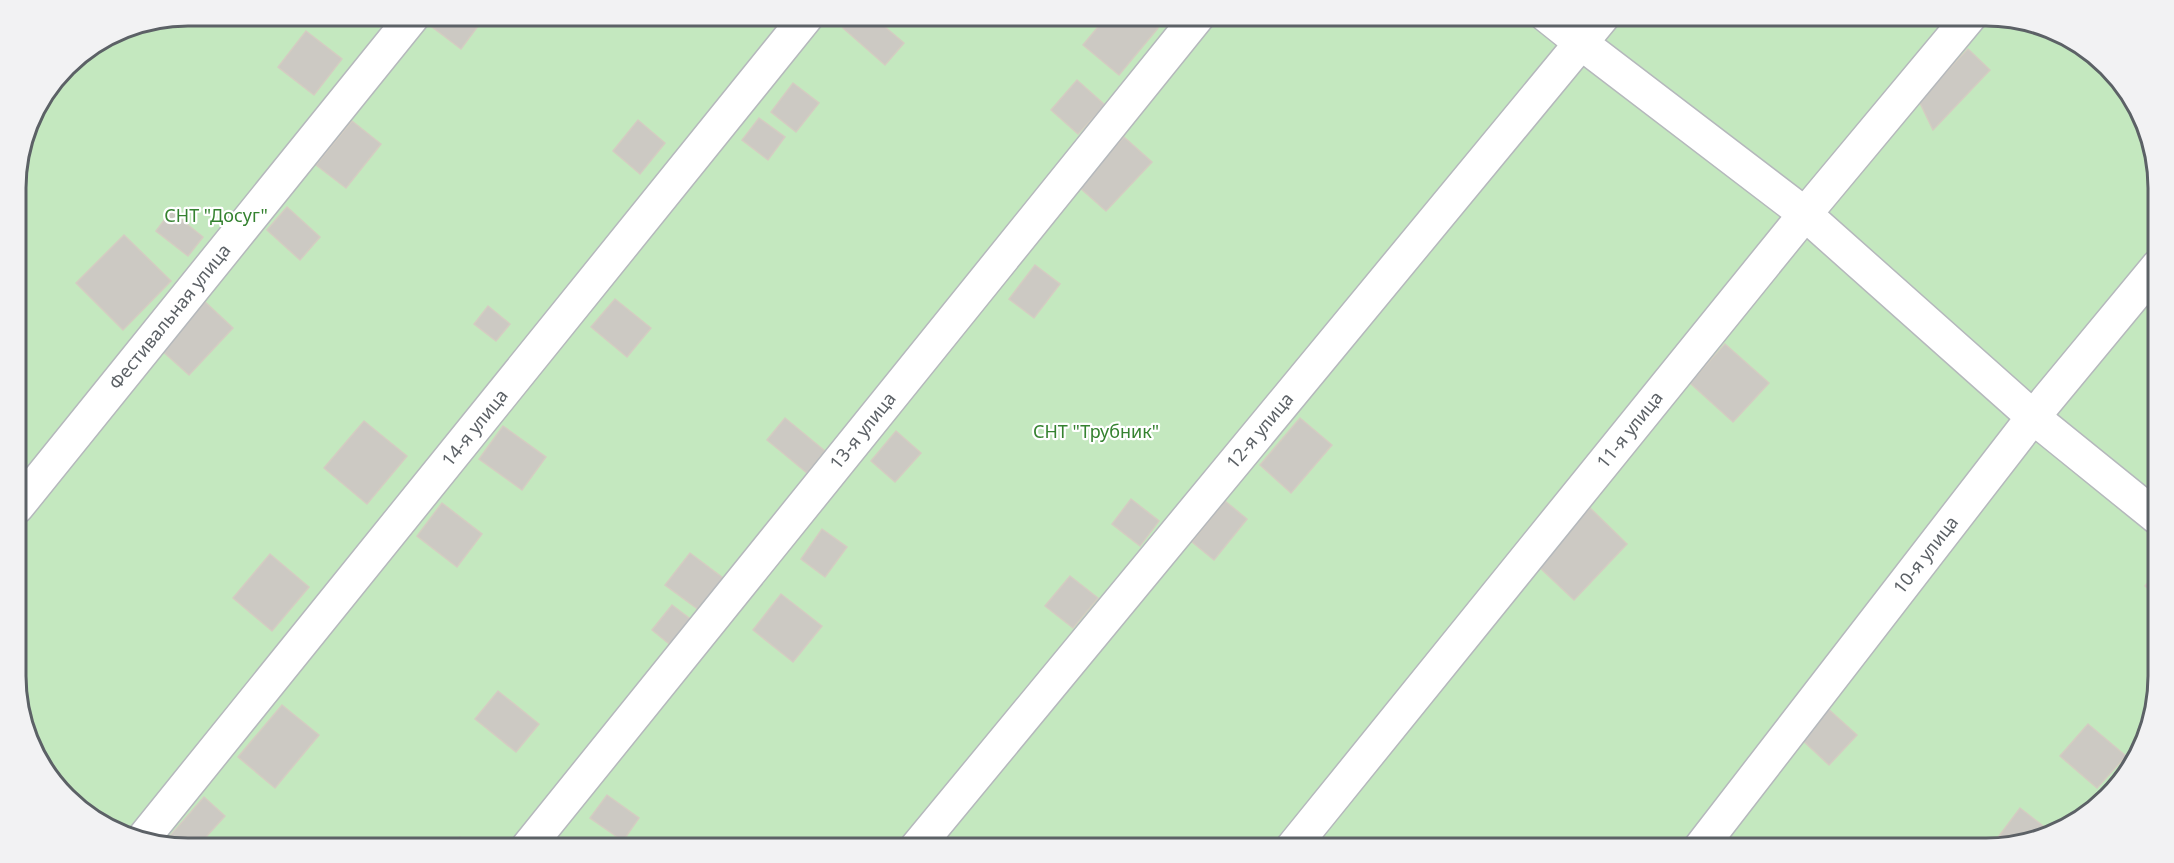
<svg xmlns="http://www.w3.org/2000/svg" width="2174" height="863" viewBox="0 0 2174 863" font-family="'Noto Sans',sans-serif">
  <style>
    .green { fill: #c4e8bf }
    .building { fill: #ccc9c3; stroke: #d4cdc2; stroke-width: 1.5 }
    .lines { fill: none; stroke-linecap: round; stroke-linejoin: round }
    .minor-casing { stroke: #b5b8bc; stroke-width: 36 }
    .minor { stroke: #fff; stroke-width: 33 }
    .labels { text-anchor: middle; stroke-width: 4.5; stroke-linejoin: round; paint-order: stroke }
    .park-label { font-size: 18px; fill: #358230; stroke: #fff }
    .street-label { font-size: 18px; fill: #5c6166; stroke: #fff }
    .rim { fill: none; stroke: #5c6166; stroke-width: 3 }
  </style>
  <rect width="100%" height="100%" fill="#efece4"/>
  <polygon class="green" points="188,15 1986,15 2042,24 2123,82 2157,165 2159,675 2150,731 2091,812 1997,848 188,848 132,839 58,789 18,709 15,176 33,111 74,58 122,28"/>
  <g class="building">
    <polygon points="439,15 480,15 484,18 461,49 431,26"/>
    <polygon points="761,15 785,15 775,27"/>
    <polygon points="854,15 871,15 904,43 885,65 843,28"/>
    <polygon points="1108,15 1142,15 1158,28 1119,75 1083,45"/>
    <polygon points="1662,15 1679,15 1671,23"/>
    <polygon points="306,31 342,59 314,95 278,67"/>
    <polygon points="1968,49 1990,70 1933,130 1919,101"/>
    <polygon points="1077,80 1105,105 1078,134 1051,110"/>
    <polygon points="793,83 819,103 796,132 771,112"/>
    <polygon points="759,118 785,137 768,160 742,140"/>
    <polygon points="638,120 665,143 640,174 613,151"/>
    <polygon points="352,121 381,144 346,188 316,165"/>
    <polygon points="1124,137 1152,162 1106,211 1079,187"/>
    <polygon points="287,207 320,237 300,260 267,230"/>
    <polygon points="171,211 203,237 188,256 156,231"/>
    <polygon points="124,235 171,281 123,330 76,283"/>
    <polygon points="1035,265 1060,284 1034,318 1009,299"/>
    <polygon points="615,299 651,328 627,357 591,327"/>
    <polygon points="203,300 233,328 189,375 159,348"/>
    <polygon points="488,306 510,324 496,341 474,324"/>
    <polygon points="1725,344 1769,383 1733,422 1690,383"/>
    <polygon points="785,418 825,451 807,473 767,440"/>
    <polygon points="1300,418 1332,445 1291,493 1260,465"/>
    <polygon points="364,421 407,456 367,504 324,468"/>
    <polygon points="503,426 546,457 522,490 479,459"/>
    <polygon points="896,431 921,453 895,482 871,461"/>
    <polygon points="1131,499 1159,521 1140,546 1112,524"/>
    <polygon points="1225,501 1247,519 1214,560 1192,542"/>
    <polygon points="442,503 482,534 457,567 417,536"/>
    <polygon points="1590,508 1627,544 1574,600 1537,565"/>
    <polygon points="822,529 847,547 825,577 801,559"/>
    <polygon points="690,553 723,578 699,610 665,585"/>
    <polygon points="270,554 309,587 272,631 233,598"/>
    <polygon points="2159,570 2159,598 2145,586"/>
    <polygon points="1070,576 1098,598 1073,628 1045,606"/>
    <polygon points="781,594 822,626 793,662 753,630"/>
    <polygon points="672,605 693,621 673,647 652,630"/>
    <polygon points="498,691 539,724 516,752 475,719"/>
    <polygon points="282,705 319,735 275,788 238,757"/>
    <polygon points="1826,707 1857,735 1829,765 1798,736"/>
    <polygon points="2088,724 2126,756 2097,788 2060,756"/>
    <polygon points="607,795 639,818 623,841 590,818"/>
    <polygon points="204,797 225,816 196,848 163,844"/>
    <polygon points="2020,808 2047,829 1997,848 1990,848"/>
    <polygon points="460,837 473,848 451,848"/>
  </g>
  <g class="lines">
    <g class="minor-casing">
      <g id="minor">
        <polyline points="1546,15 1581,43 1805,214 2033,417 2159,519"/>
        <polyline points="17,507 414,15"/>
        <polyline points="142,840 808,15"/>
        <polyline points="527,848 1199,15"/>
        <polyline points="916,848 1604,15"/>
        <polyline points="1292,848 1805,214 1971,15"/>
        <polyline points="1700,848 2033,417 2158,266"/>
      </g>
    </g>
    <use href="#minor" class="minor"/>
  </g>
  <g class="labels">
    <g class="park-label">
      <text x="216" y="222">СНТ "Досуг"</text>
      <text x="1096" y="438">СНТ "Трубник"</text>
    </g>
    <g class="street-label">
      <text transform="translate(170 317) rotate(-51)" y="6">Фестивальная улица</text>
      <text transform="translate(475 428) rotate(-51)" y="6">14-я улица</text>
      <text transform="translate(1630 430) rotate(-51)" y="6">11-я улица</text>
      <text transform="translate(863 431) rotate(-51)" y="6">13-я улица</text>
      <text transform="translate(1260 431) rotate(-50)" y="6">12-я улица</text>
      <text transform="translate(1926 555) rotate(-52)" y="6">10-я улица</text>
    </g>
  </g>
  <path d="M0 0H2174V863H0ZM188 26H1986A162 162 0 0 1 2148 188V676A162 162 0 0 1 1986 838H188A162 162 0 0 1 26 676V188A162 162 0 0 1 188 26Z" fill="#f2f2f3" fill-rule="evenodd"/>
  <path class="rim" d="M188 26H1986A162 162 0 0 1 2148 188V676A162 162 0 0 1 1986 838H188A162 162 0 0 1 26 676V188A162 162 0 0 1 188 26Z"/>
</svg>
